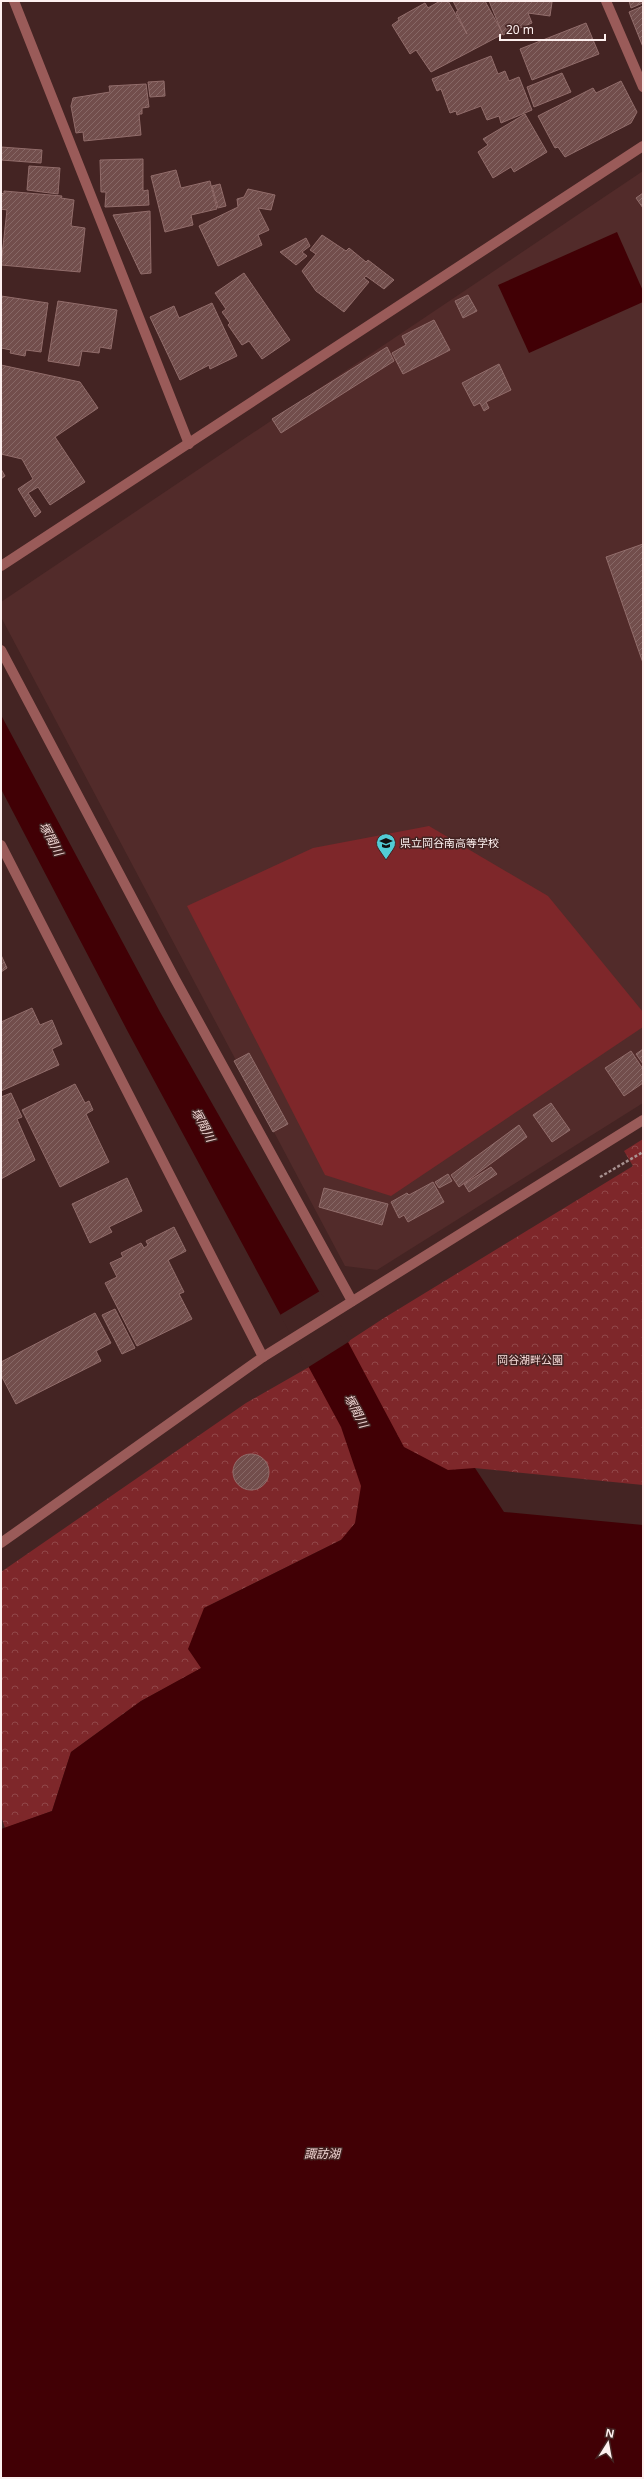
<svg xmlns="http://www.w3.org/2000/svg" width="644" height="2479" viewBox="0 0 644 2479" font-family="'Noto Sans','Noto Sans JP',sans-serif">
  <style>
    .built { fill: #522b2a }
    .green { fill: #7e272a }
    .park { fill: url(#park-crowns) }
    .water { fill: #410005 }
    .pier { fill: #442423 }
    .building { fill: url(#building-hatch); stroke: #926d6b }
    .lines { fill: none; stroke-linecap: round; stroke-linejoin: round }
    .path { stroke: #a89291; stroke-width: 2.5; stroke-dasharray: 3 2; stroke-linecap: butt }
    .minor { stroke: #9a5b59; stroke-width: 10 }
    .labels { text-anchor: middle; stroke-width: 3; stroke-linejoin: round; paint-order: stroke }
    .poi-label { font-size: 11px; fill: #fdf0ef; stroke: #442423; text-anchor: start }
    .park-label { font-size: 11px; fill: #f5d9d7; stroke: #442423 }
    .water-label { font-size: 12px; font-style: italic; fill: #f0d5d3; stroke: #442423 }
  </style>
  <defs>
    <pattern id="park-crowns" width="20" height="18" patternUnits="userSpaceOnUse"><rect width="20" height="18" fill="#7e272a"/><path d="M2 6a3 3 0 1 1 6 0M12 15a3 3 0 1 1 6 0" fill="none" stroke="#914749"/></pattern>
    <pattern id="building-hatch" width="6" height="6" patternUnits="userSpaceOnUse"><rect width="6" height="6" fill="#724e4c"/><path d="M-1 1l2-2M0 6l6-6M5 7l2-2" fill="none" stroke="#876866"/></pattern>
  </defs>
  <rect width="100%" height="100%" fill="#442423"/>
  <polygon class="built" points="643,171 643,1103 377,1270 345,1266 1,617 1,602"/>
  <polygon class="green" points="429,826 548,896 643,1012 643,1027 391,1196 325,1175 187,906 313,848"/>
  <polygon class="park" points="643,1139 643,1485 474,1468 341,1540 204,1608 202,1668 141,1701 71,1752 52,1811 5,1828 1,1816 1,1572 246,1403 309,1367 384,1318 633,1166 624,1151"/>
  <g class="water">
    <polygon points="617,232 643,291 643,302 529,353 498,285"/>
    <polygon points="1,715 160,1012 348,1342 404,1447 448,1470 475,1468 504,1512 643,1525 643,2478 1,2478 1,1829 52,1811 71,1752 141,1701 201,1668 188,1649 204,1608 341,1540 355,1523 361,1486 341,1427 128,1032 1,789"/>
  </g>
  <polygon class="pier" points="320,1291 350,1341 307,1368 280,1315"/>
  <g class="building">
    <polygon points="440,1 448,1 467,34 456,12 458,11 453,1 485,1 503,34 431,72 416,50 410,54 392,25 399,20 398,18 425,3 428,8"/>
    <polygon points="489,1 546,1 552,2 550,16 528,13 532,23 503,35"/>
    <polygon points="629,1 643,1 643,3 631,8"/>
    <polygon points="643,6 643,47 629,12"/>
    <polygon points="586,23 599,54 532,80 520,49"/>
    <polygon points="491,56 498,74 505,71 509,81 519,77 532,110 501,123 499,116 487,120 481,106 457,115 456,111 450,113 441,89 437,91 432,79"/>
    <polygon points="562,73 571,92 534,107 527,87"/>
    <polygon points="164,81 165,96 150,97 148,82"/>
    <polygon points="621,81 637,112 631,123 565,157 558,147 555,148 538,116 593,88 596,93"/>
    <polygon points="146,84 149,107 142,108 142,114 139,114 141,135 84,141 83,132 76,133 71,106 73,98 110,92 109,86"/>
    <polygon points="525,114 547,152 514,172 511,167 493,178 478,152 488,145 483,139"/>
    <polygon points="1,147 42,150 41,163 1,160"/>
    <polygon points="143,159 143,191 148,190 149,205 105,207 106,192 101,192 100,160"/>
    <polygon points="29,166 60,168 58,194 27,190"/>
    <polygon points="176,170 181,188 210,181 217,209 191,215 193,225 165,232 151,176"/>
    <polygon points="220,184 226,206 218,208 212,186"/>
    <polygon points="248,189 275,195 271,210 258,208 269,230 258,235 262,245 218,266 199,226 238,207 237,199 244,197"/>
    <polygon points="4,191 62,196 61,198 74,200 71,226 85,228 80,272 1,265 7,210 1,209 1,193 4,194"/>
    <polygon points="643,193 643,208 636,198"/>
    <polygon points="150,211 151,273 141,274 113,215"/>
    <polygon points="322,235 346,251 349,248 366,262 368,260 394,280 384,289 366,276 364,278 369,282 344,312 316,291 302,271 316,254 310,250"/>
    <polygon points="306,238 310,246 302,252 307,256 296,265 280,252"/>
    <polygon points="244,273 290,340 262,359 249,341 242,345 228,325 230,323 222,312 226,309 215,293"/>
    <polygon points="468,295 477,311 463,318 455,301"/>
    <polygon points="1,296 48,303 41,352 26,350 25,356 10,353 11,350 1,348"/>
    <polygon points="58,301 117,310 111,349 100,347 99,353 82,351 79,366 48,361"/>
    <polygon points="212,303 237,356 210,369 209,365 180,380 150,317 174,306 179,318"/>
    <polygon points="434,320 450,350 403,374 392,353 406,345 402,336"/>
    <polygon points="387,347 394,361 281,433 272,419"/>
    <polygon points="499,364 511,390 486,402 489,408 484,411 480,403 474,406 462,383"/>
    <polygon points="1,365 80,382 98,408 55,437 85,482 50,505 38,487 28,493 41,512 35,517 18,489 33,479 22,459 1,454"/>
    <polygon points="1,469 5,476 1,479"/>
    <polygon points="643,544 643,663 606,557"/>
    <polygon points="1,955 7,968 1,972"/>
    <polygon points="32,1008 40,1025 52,1020 62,1044 52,1049 59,1065 1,1091 1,1022"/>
    <polygon points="643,1049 643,1064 636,1054"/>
    <polygon points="631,1051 643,1069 643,1083 624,1096 605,1068"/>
    <polygon points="249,1053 288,1124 273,1132 234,1061"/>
    <polygon points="75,1084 85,1103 89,1101 93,1110 86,1114 109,1162 60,1187 22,1110"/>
    <polygon points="11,1093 22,1117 17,1119 35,1160 1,1179 1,1097"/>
    <polygon points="551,1103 570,1130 552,1142 533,1115"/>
    <polygon points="519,1125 527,1137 459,1187 451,1175"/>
    <polygon points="491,1167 497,1174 469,1192 464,1184"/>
    <polygon points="448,1174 452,1181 439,1188 435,1182"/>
    <polygon points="127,1178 142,1211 109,1227 112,1232 90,1243 72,1204"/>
    <polygon points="433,1182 444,1202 408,1222 404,1215 399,1218 391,1202 407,1193 409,1195"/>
    <polygon points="324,1188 388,1204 382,1225 319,1207"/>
    <polygon points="174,1227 186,1251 168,1260 184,1292 179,1294 192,1319 137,1346 105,1283 117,1277 110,1263 123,1257 121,1253 141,1243 144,1248 148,1245 146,1241"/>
    <polygon points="115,1309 135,1348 122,1354 102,1315"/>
    <polygon points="95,1313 111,1343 96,1351 101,1361 16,1404 1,1375 1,1362"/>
    <circle cx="251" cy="1472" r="18"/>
  </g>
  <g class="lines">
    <polyline class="path" points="600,1177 643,1152"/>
    <g class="minor">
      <polyline points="14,1 189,444"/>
      <polyline points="606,1 643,87"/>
      <polyline points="1,566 643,146"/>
      <polyline points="1,650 175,979 352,1301"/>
      <polyline points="1,845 263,1357"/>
      <polyline points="1,1543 263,1357 643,1120"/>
    </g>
  </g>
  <defs>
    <g id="school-pin" transform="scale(1)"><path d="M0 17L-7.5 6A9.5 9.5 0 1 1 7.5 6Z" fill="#52ccd5" stroke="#442423"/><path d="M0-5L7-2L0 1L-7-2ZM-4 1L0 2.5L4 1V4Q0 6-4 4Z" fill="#111"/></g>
  </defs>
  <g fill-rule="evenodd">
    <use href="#school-pin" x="386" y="843"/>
  </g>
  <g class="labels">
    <g class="poi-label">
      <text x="400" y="847">県立岡谷南高等学校</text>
    </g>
    <g class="park-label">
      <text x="530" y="1364">岡谷湖畔公園</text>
    </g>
    <g class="water-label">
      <text transform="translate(51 839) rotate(62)" y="4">塚間川</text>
      <text transform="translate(203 1125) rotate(62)" y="4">塚間川</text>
      <text transform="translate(356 1411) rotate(62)" y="4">塚間川</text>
      <text x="322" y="2158">諏訪湖</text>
    </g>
  </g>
  <rect width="644" height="2479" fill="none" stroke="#fdf0ef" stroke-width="4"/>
  <g transform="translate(608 2443) rotate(11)" stroke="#442423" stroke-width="3" paint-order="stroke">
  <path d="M0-3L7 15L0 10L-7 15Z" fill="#fdf0ef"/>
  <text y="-6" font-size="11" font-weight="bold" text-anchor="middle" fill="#fdf0ef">N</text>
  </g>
  <path d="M500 34v6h105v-6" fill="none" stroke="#fdf0ef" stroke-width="2"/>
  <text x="506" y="34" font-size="12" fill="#fdf0ef" stroke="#442423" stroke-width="3" paint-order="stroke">20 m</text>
</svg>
